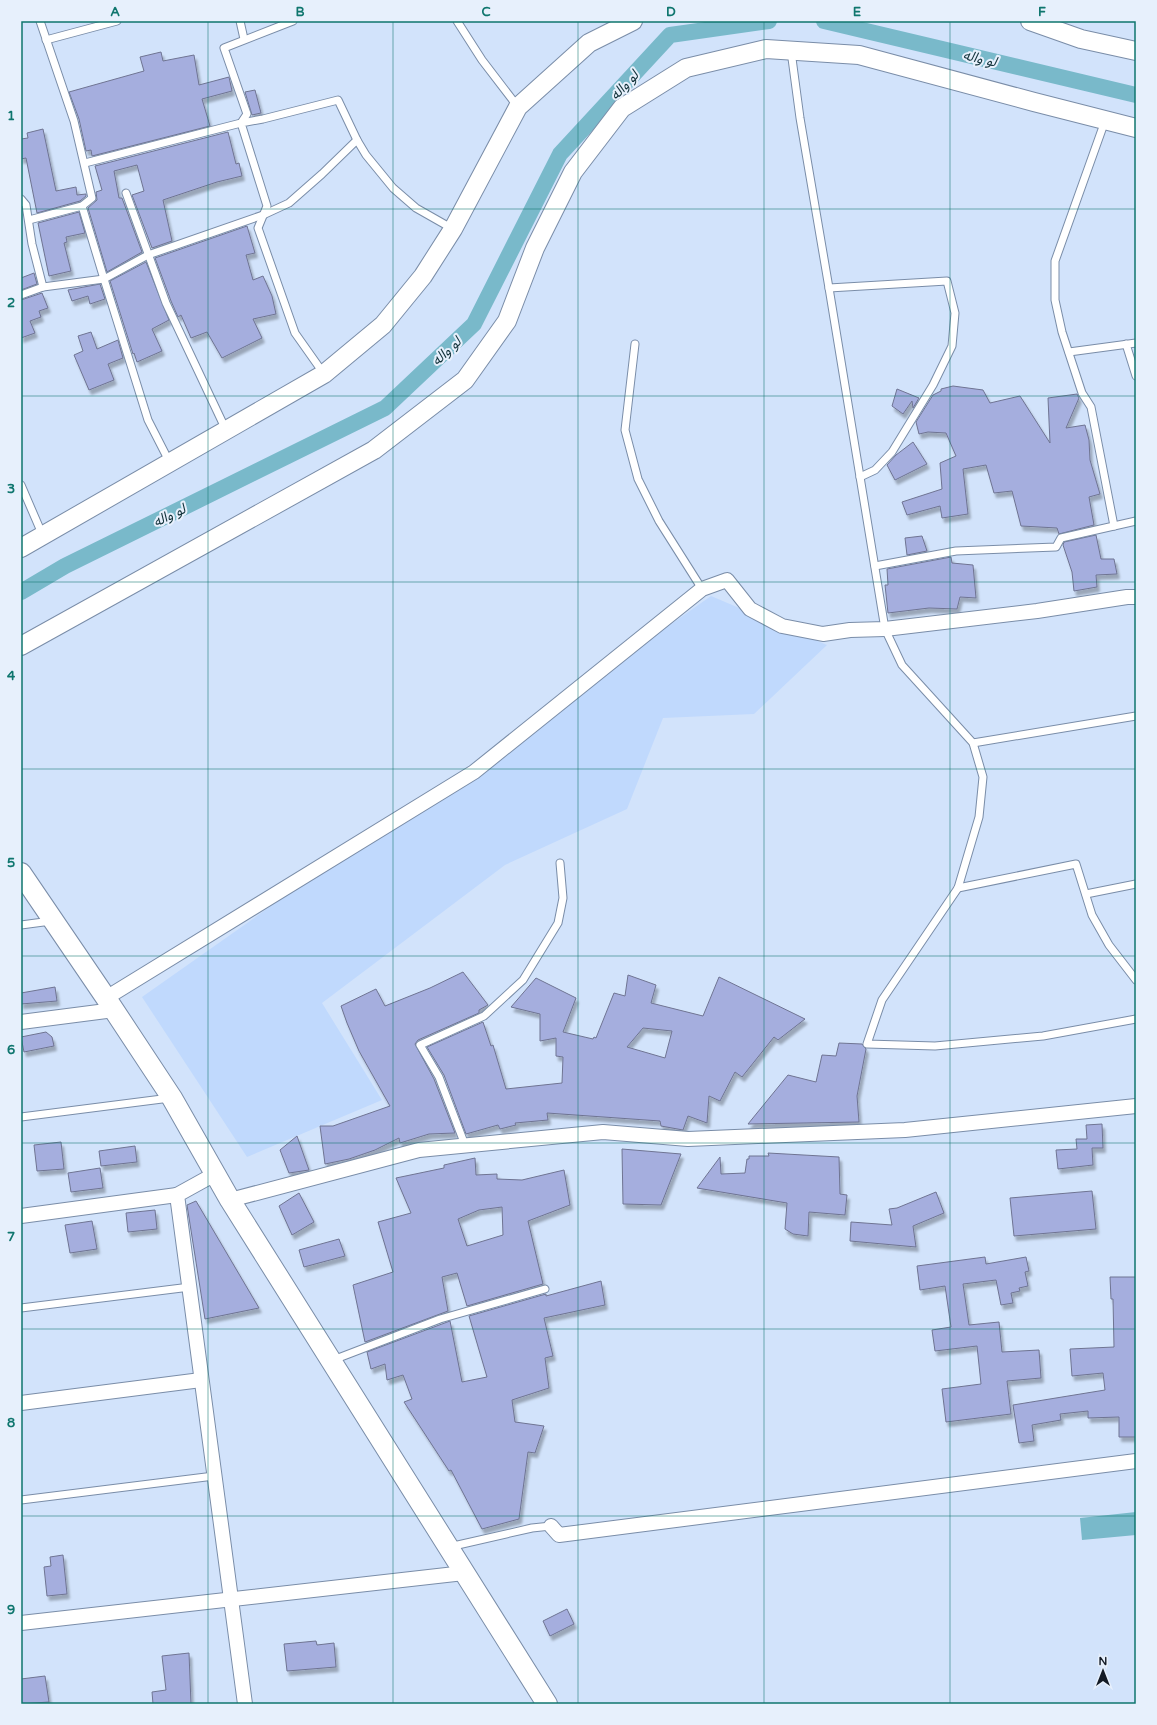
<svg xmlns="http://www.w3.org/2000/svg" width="1157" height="1725" viewBox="0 0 1157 1725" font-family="'Varela Round','Noto Sans Arabic',sans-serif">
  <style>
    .built { fill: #c0d9fd }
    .water { fill: #79b9ca }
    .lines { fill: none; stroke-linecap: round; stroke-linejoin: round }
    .canal { stroke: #79b9ca; stroke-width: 16 }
    .building { fill: #a5aede; stroke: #6f7492; fill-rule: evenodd; filter: url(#shadow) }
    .service-casing { stroke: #7a8da8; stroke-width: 9 }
    .minor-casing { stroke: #7a8da8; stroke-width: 16 }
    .tertiary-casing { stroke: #7a8da8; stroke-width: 20 }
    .secondary-casing { stroke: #7a8da8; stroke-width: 22 }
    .service { stroke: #fff; stroke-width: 7 }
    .minor { stroke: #fff; stroke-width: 14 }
    .tertiary { stroke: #fff; stroke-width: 18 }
    .secondary { stroke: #fff; stroke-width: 20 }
    .grid { fill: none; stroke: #0f766e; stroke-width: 1; stroke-opacity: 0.55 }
    .labels { text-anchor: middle; stroke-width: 4; stroke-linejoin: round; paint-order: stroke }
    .water-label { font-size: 14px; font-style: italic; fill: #103038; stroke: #e7f0fc }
    .neatline { fill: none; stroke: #0f766e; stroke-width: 1.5 }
    .grid-label { font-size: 13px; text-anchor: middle; font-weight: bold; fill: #0f766e }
  </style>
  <defs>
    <filter id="shadow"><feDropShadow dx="2.5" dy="4.5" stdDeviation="1" flood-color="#0004"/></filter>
  </defs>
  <rect width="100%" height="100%" fill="#d2e3fb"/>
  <polygon class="built" points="711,596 827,645 754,714 663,718 627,809 505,865 322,1003 382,1100 247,1157 142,997"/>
  <polygon class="water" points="1136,1512 1136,1535 1082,1540 1080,1518"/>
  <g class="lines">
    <g class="canal">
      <polyline points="824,21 1136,95"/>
      <polyline points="21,592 65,566 385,408 474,324 560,154 670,35 769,21"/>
    </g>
  </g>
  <g class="building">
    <polygon points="161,52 163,61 194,55 199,85 229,77 232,91 202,99 210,126 92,156 91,150 86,151 79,119 69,92 144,71 140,57"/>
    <polygon points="255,90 261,113 252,115 245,92"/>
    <polygon points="43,129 56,191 76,187 77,195 86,194 86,196 80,201 37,213 26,158 21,159 21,139 28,138 27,133"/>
    <polygon points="228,132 236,164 239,163 242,176 217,182 163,200 172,241 152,248 132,195 144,191 137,165 114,171 119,198 122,198 142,252 107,272 88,208 97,200 96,192 102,190 95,166"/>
    <polygon points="79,212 85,233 66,237 67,242 64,243 71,271 49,276 38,223"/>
    <polygon points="247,226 255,253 246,255 253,280 263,276 272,296 276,314 253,319 262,338 222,358 207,332 191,338 181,315 178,317 171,301 155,258"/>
    <polygon points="146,262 169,320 152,329 162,351 137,362 134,353 133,354 110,281"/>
    <polygon points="34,273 37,284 21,290 21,278"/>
    <polygon points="100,284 105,299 90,304 88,296 72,301 68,290"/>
    <polygon points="42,293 48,308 39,311 41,317 30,321 35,333 21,338 21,300"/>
    <polygon points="91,332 97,349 118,340 123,358 108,364 114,380 89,390 74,355 83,351 78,336"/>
    <polygon points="953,386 983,390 990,403 1020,396 1050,443 1048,398 1077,394 1079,398 1066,428 1085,425 1089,440 1090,460 1100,494 1089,497 1094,525 1059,534 1057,528 1021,526 1012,491 994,493 986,465 963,469 968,514 942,518 940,506 907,515 902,502 942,489 940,463 956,456 946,433 928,432 919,434 916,422 933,395 941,391 941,389"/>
    <polygon points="897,389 919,398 913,408 912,401 903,414 892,406"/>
    <polygon points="913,442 927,464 895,480 887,465 896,455"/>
    <polygon points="1096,535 1101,559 1114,559 1117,574 1096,575 1097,587 1074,591 1072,572 1063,545 1064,542"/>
    <polygon points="922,536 927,551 907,555 905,538"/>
    <polygon points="951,557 952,563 973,565 976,598 960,597 957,609 929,608 888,613 885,585 888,585 887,569"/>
    <polygon points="463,972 488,1005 479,1010 479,1013 418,1040 415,1044 434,1079 455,1133 429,1134 400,1143 399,1138 375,1150 349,1159 325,1164 320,1126 333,1126 390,1106 359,1051 347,1023 341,1006 376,989 385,1006 430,988"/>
    <path d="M628 975 656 985 651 1003 703 1016 719 977 805 1019 778 1040 774 1037 742 1077 735 1072 720 1101 709 1096 707 1123 688 1116 683 1130 661 1126 660 1121 547 1113 548 1120 515 1123 516 1125 500 1129 498 1125 466 1134 444 1075 427 1047 483 1022 491 1046 493 1045 506 1089 562 1083 563 1057 556 1056V1038L540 1041V1014L511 1007 536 978 576 998 563 1032 593 1039 594 1037 596 1038 614 993 625 996ZM643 1028 672 1031 665 1058 627 1047Z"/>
    <polygon points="55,987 57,1001 21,1004 21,993"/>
    <polygon points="46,1032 52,1037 54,1046 24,1052 21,1037"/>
    <polygon points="839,1043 862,1044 866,1049 857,1096 859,1122 748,1124 788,1075 816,1082 822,1055 836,1056"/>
    <polygon points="1102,1124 1103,1148 1092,1148 1093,1165 1058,1169 1056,1150 1077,1149 1076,1139 1087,1139 1086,1125"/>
    <polygon points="297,1136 309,1170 289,1173 280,1150"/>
    <polygon points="61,1142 64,1169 37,1171 34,1145"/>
    <polygon points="135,1146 137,1162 101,1166 99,1151"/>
    <polygon points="622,1149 681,1154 661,1205 623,1204"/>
    <polygon points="768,1153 839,1157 840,1194 847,1195 845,1215 809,1212 808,1236 793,1234 785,1229 787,1203 697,1188 720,1157 721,1174 745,1173 747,1159 749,1159 749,1156 769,1156"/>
    <path d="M475 1158 476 1175 497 1174V1179L522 1180 564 1170 570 1205 528 1221 543 1284 467 1306 457 1273 442 1277 448 1311 365 1342 353 1285 393 1272 378 1222 411 1213 396 1178 444 1168V1165ZM502 1207 503 1235 467 1246 458 1219 479 1210Z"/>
    <polygon points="100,1168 103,1188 71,1192 68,1173"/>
    <polygon points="1092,1191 1096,1229 1014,1236 1010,1198"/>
    <polygon points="936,1192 944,1213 913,1226 916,1247 850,1241 851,1222 892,1225 889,1209 897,1208"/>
    <polygon points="299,1193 314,1222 292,1235 279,1206"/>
    <polygon points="196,1201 259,1308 205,1319 187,1205"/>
    <polygon points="155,1210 157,1229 128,1232 126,1213"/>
    <polygon points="92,1221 97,1249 70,1253 65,1225"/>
    <polygon points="339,1239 345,1256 304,1267 299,1250"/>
    <polygon points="985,1257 986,1264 1026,1257 1029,1271 1025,1272 1028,1286 1019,1288 1020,1291 1011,1293 1013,1303 1001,1305 996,1280 963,1284 969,1325 999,1322 1002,1352 1039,1350 1041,1378 1007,1381 1011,1414 946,1422 942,1389 981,1384 977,1346 935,1351 932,1330 951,1327 945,1286 920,1290 917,1266"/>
    <polygon points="1110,1277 1136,1277 1136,1437 1119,1437 1119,1417 1088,1418 1088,1411 1060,1414 1061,1420 1032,1425 1034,1441 1019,1443 1013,1405 1105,1390 1103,1373 1072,1376 1070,1349 1114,1347 1113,1299 1111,1299"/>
    <polygon points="601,1281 605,1305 544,1318 553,1356 545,1358 549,1388 512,1400 515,1422 544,1426 535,1453 528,1452 519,1519 482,1529 451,1470 449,1471 404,1402 412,1399 403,1375 387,1380 385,1364 371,1369 367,1352 450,1321 462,1382 487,1377 469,1316 546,1294 546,1296"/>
    <polygon points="63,1555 67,1594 47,1596 44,1567 51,1566 50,1557"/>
    <polygon points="567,1609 574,1624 550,1636 543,1621"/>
    <polygon points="316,1641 317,1645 334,1643 336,1667 287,1671 284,1644"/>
    <polygon points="189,1653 191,1704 153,1704 152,1692 166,1690 162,1656"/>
    <polygon points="45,1676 49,1702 21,1704 21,1679"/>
  </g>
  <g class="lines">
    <g class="service-casing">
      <g id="service">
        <polyline points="240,21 244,39"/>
        <polyline points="457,21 482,60 518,107"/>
        <polyline points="46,40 117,21"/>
        <polyline points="791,51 800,118 829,288 885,629 902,665 973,743 983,777 979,817 958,888 882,1000 867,1044 935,1046 1043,1036 1136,1019"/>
        <polyline points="1105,121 1055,261 1055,300 1062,332 1082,393 1091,407 1114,526"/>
        <polyline points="85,163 241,123 247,114 224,48 293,21"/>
        <polyline points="126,193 166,303 226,430"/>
        <polyline points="21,199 26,205 32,244 43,287"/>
        <polyline points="82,206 104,279 148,420 170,463"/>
        <polyline points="29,220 82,206 92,198 74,121 40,21"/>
        <polyline points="829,288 947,281 955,313 952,346 933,385 892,452 875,470 860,477"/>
        <polyline points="21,295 43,287 104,279 148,255 263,215 289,203 322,174 357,140"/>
        <polyline points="635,344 625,430 638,479 659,521 702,589"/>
        <polyline points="1126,344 1136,376"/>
        <polyline points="1069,352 1136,343"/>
        <polyline points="324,374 295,333 258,228 267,206 241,123 263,119 338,100 357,140 366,155 393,188 416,208 453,229"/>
        <polyline points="21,485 43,536"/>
        <polyline points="875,566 956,551 1056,547 1061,538 1136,521"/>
        <polyline points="973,743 1136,716"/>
        <polyline points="958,888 1076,864 1092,915 1109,945 1136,980"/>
        <polyline points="1086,894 1136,884"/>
        <polyline points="21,925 51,921"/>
        <polyline points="21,1117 170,1098"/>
        <polyline points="465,1145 439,1077 420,1045 484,1016 523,980 558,923 563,898 560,863"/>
        <polyline points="21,1308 190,1287"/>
        <polyline points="333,1360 440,1319 545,1289"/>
        <polyline points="21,1500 214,1476"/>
        <polyline points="449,1547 532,1528 551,1526"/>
      </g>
    </g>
    <g class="minor-casing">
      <g id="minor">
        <polyline points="106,998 474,772 702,589 727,580 750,609 782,626 823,634 850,630 885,629 1037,611 1127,597 1136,597"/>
        <polyline points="21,1022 114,1010"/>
        <polyline points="215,1174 177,1195 245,1704"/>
        <polyline points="230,1200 419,1150 603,1132 688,1139 905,1130 1136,1106"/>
        <polyline points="21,1216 177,1195"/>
        <polyline points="21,1403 201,1380"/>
        <polyline points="551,1526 559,1535 1136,1461"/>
        <polyline points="21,1623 464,1573"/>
      </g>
    </g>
    <g class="tertiary-casing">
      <g id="tertiary">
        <polyline points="1030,21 1081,39 1136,51"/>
        <polyline points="21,548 324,374 383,325 423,276 453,229 518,107 589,43 633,21"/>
        <polyline points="21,646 374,450 465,380 507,321 535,248 573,172 622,108 686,68 766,49 859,55 1034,102 1136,128"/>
      </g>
    </g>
    <g class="secondary-casing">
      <polyline id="secondary" points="21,873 106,998 172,1098 230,1200 547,1704"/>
    </g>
    <use href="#service" class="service"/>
    <use href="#minor" class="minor"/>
    <use href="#tertiary" class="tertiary"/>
    <use href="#secondary" class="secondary"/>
  </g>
  <path class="grid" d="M208 21V1704M393 21V1704M578 21V1704M764 21V1704M950 21V1704M21 209H1136M21 396H1136M21 582H1136M21 769H1136M21 956H1136M21 1143H1136M21 1329H1136M21 1516H1136"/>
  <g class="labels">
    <g class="water-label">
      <text transform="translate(980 58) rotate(13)" y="5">لو واله</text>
      <text transform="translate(624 85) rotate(-47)" y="5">لو واله</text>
      <text transform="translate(446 351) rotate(-43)" y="5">لو واله</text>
      <text transform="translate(169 515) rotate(-26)" y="5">لو واله</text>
    </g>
  </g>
  <rect width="1157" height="1725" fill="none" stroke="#e7f0fc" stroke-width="44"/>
  <g transform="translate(1103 1671)" stroke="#e7f0fc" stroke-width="3" paint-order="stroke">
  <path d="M0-3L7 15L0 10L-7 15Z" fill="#141b26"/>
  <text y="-6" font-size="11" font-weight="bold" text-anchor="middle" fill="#141b26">N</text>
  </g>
  <rect x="22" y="22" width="1113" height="1681" class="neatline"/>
  <g class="grid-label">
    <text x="115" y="16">A</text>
    <text x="300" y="16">B</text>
    <text x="486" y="16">C</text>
    <text x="671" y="16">D</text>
    <text x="857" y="16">E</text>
    <text x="1042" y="16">F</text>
    <text x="11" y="120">1</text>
    <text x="11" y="307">2</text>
    <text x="11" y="493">3</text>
    <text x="11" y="680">4</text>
    <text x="11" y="867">5</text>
    <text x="11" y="1054">6</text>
    <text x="11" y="1241">7</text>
    <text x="11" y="1427">8</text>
    <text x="11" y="1614">9</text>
  </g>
</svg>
